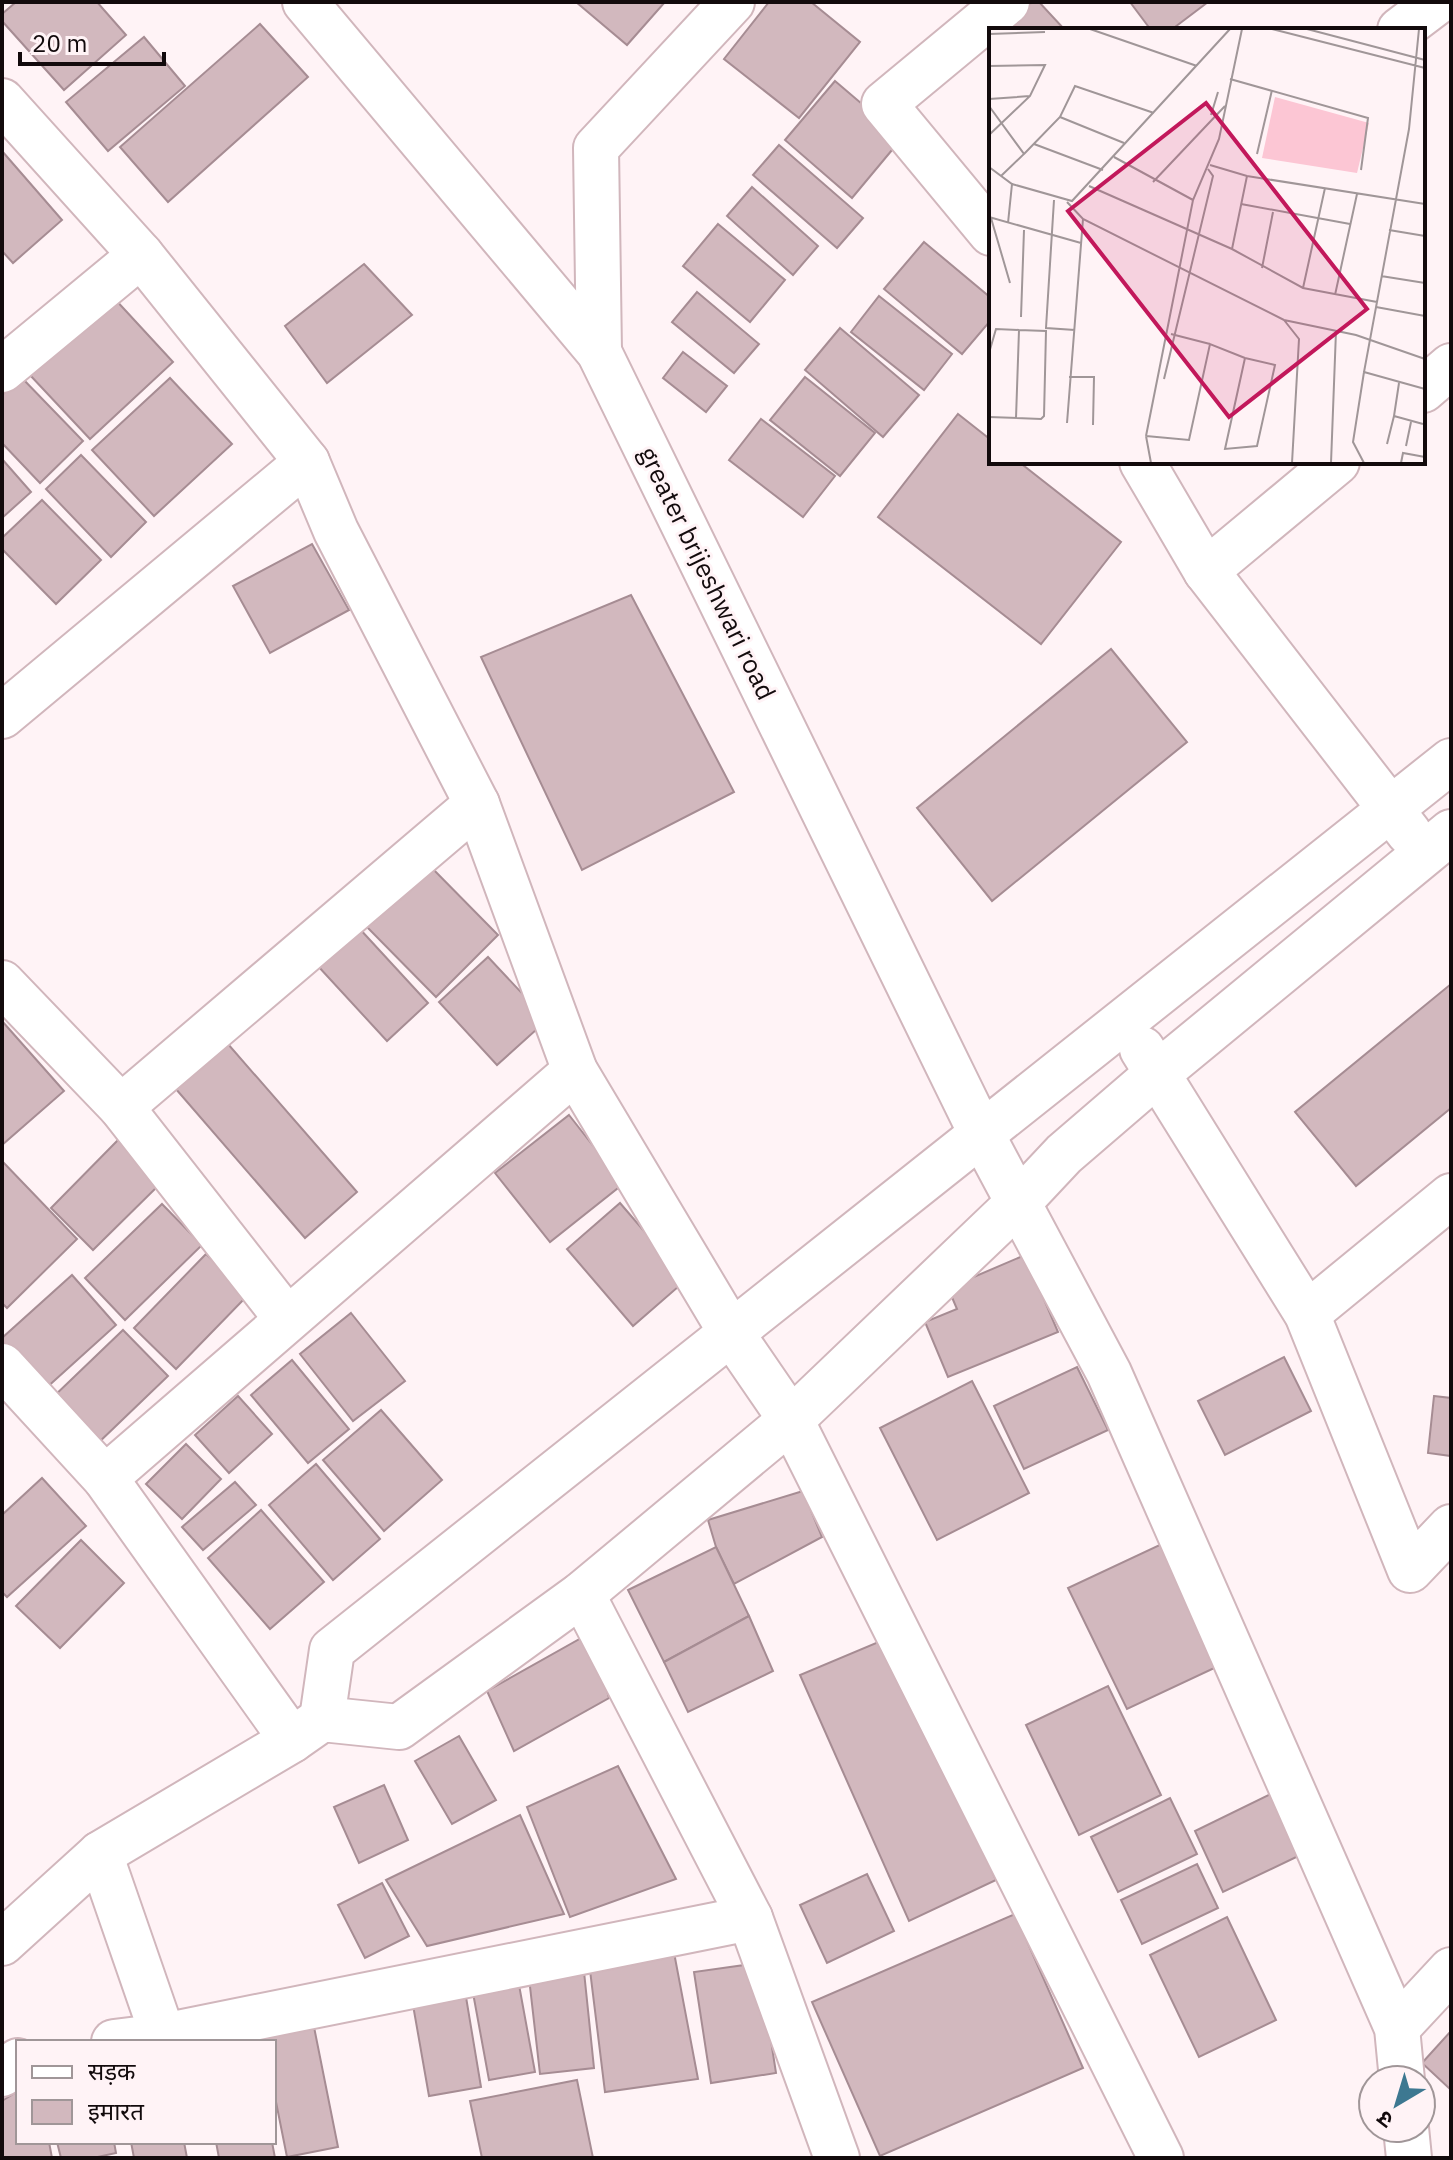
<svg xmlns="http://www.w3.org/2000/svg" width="1453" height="2160" viewBox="0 0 1453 2160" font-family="'IBM Plex Sans','Noto Sans Devanagari',sans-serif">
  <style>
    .building { fill: #d2b8be; stroke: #a68c93; stroke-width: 2 }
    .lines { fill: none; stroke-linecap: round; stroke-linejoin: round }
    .minor-casing { stroke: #d1b6bc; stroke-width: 48 }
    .minor { stroke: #fff; stroke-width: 44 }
    .labels { text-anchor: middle; stroke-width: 6; stroke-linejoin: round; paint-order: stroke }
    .street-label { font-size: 26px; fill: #120a0c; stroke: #fff3f6 }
    .inset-road { fill: none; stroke: #a09698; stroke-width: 2 }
    .view { fill: #c2185b; fill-opacity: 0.15; stroke: #c2185b; stroke-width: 4 }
    .inset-edge { fill: none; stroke: #120a0c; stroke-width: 4 }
  </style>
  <rect width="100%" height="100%" fill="#fff3f6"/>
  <g class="building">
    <polygon points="16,2 97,2 126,35 64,90 2,21 2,14"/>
    <polygon points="576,2 665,2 627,45"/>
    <polygon points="769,2 811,2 860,42 799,118 724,59"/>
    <polygon points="1032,2 1039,2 1065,30 1002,30"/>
    <polygon points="1130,2 1208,2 1171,30 1151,30"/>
    <polygon points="260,24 308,77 168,202 120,147"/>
    <polygon points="144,37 185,86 108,151 66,102"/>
    <polygon points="835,81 902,138 852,198 785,140"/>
    <polygon points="779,145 863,218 837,248 753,175"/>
    <polygon points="2,151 62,220 13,263 2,251"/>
    <polygon points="752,187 818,246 793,275 727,216"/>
    <polygon points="718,224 785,280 750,322 683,266"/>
    <polygon points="924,242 991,298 991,320 962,354 884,289"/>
    <polygon points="364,264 412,315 327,383 285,326"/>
    <polygon points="697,292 759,344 734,373 672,322"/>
    <polygon points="879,296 952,354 924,390 851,332"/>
    <polygon points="113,297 173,362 90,439 29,374"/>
    <polygon points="840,328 919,395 883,437 805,370"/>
    <polygon points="683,352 727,386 706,412 663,378"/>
    <polygon points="21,377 83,441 40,483 2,443 2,395"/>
    <polygon points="805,377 875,433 840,476 770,420"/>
    <polygon points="170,378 232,444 154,516 92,450"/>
    <polygon points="958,414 991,440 991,462 1019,462 1121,542 1041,644 878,517"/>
    <polygon points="761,419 835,476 803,517 729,460"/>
    <polygon points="81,455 146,522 111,557 46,489"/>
    <polygon points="2,459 31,492 2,518"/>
    <polygon points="42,500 101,560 56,604 2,549 2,538"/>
    <polygon points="312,544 349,610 270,653 233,586"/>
    <polygon points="631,595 734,792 582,870 481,657"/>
    <polygon points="1111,649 1187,742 992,901 917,808"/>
    <polygon points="427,863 498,935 436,997 365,925"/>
    <polygon points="358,927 428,1003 387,1041 317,965"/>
    <polygon points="488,957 547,1020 497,1065 439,1002"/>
    <polygon points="1451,984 1451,1108 1356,1186 1295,1112"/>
    <polygon points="2,1021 64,1091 2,1145"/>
    <polygon points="221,1036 357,1192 305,1238 169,1081"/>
    <polygon points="569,1115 623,1184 550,1242 495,1173"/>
    <polygon points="119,1139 162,1182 93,1250 51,1208"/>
    <polygon points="2,1161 77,1239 7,1308 2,1303"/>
    <polygon points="620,1203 686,1280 633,1326 567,1249"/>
    <polygon points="162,1204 202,1245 125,1320 85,1278"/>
    <polygon points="206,1254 248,1295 176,1369 134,1328"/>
    <polygon points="1025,1255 1058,1332 948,1377 925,1322 957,1309 948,1288"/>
    <polygon points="72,1275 116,1325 45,1389 2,1342 2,1338"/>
    <polygon points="351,1313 405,1381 353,1421 300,1354"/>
    <polygon points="123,1330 168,1376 95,1446 50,1400"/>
    <polygon points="1284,1357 1311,1411 1225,1455 1198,1401"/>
    <polygon points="292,1360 349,1429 308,1463 251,1395"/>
    <polygon points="1077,1367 1108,1430 1024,1469 994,1406"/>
    <polygon points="972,1381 1029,1493 937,1540 880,1428"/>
    <polygon points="238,1396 272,1434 229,1473 195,1435"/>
    <polygon points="1434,1396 1451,1398 1451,1456 1428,1453"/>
    <polygon points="381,1410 442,1480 384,1531 323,1460"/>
    <polygon points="186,1444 221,1479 182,1519 146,1484"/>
    <polygon points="316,1464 380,1539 333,1580 269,1505"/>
    <polygon points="42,1478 86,1526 7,1597 2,1592 2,1515"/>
    <polygon points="235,1482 256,1505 203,1550 182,1527"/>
    <polygon points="803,1491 822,1537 734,1584 716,1547 708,1520"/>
    <polygon points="261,1510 324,1582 270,1629 208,1558"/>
    <polygon points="81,1540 124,1583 60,1648 16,1606"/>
    <polygon points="1166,1542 1225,1663 1127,1709 1068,1588"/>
    <polygon points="716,1547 749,1616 664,1662 628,1590"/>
    <polygon points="749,1616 773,1671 688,1712 664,1662"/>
    <polygon points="592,1632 609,1698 514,1751 487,1691"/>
    <polygon points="888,1638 996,1880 909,1921 800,1675"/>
    <polygon points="1108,1686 1161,1795 1079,1835 1026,1725"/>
    <polygon points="459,1736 496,1800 452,1824 415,1761"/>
    <polygon points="618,1766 676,1879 570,1917 527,1807"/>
    <polygon points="384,1785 408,1840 359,1863 334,1807"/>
    <polygon points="1283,1788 1313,1849 1223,1892 1195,1831"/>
    <polygon points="1170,1798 1197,1854 1118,1892 1091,1837"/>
    <polygon points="520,1815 564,1914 427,1946 386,1880"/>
    <polygon points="1197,1864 1218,1908 1142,1944 1121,1900"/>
    <polygon points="867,1874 894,1931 827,1963 800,1905"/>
    <polygon points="382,1883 409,1936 365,1958 338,1905"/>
    <polygon points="1015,1914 1083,2068 880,2156 812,2002"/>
    <polygon points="1227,1917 1276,2020 1199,2057 1150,1955"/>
    <polygon points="672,1942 698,2079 605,2092 589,1962"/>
    <polygon points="583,1962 594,2068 540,2074 528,1969"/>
    <polygon points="759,1963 776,2073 711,2083 694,1972"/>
    <polygon points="517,1974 535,2072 489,2080 471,1982"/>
    <polygon points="463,1979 481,2087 429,2096 410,1988"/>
    <polygon points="314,2027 338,2147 287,2157 274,2092 274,2042 264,2042 263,2037"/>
    <polygon points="1451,2031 1451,2090 1422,2063"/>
    <polygon points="577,2080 593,2158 482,2158 470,2101"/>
    <polygon points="18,2091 18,2142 49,2142 52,2158 2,2158 2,2101"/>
    <polygon points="57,2142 114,2142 116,2153 93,2158 61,2158"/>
    <polygon points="131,2142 184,2142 187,2158 134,2158"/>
    <polygon points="216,2142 272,2142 275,2158 219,2158"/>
  </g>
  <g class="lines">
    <g class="minor-casing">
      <g id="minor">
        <polyline points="305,2 599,352 981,1133 1109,1373 1397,2028 1402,2080"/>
        <polyline points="1400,30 1437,2"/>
        <polyline points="2,101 141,255 307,462 336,531 477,804 575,1071 732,1334 791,1420 1161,2158"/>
        <polyline points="991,233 884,104 1007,2"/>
        <polyline points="599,352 596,148 732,2"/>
        <polyline points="2,370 141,255"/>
        <polyline points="1423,390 1451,366"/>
        <polyline points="1142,462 1206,571 1337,462"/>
        <polyline points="1206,571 1409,833"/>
        <polyline points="2,716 307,462"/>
        <polyline points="2,983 121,1107 287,1319"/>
        <polyline points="1142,1049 1307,1314 1410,1570 1451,1527"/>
        <polyline points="121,1107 477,804"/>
        <polyline points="1307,1314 1451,1196"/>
        <polyline points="2,1366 105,1478 292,1740"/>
        <polyline points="105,1478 575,1071"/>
        <polyline points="582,1594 750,1918 837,2158"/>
        <polyline points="322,1719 332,1650 1451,761"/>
        <polyline points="100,1854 163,2036"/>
        <polyline points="2,1943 100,1854 292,1740 322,1719 399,1727 582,1594 791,1420 1019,1202 1064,1154 1157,1074 1451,832"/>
        <polyline points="1397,2028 1451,1970"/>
        <polyline points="114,2042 163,2036 750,1918"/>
        <polyline points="2,2074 18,2061"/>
        <polyline points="1406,2128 1409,2158"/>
      </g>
    </g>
    <use href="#minor" class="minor"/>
  </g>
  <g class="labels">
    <g class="street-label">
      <text transform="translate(707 573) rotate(64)" y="9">greater brijeshwari road</text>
    </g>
  </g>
  <g transform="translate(989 28)">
    <rect width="436" height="436" fill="#fff3f6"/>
    <path d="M286 69 380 95 368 145 273 130Z" fill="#fcc6d4"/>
    <path class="inset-road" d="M101 1 208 38M283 1 436 40M318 1 436 32M430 1 420 101 375 344 436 361M0 6 56 4M0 38 56 37 41 68 0 107M241 51 379 90 372 142M0 71 41 68M0 78 35 126 12 148M222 87 229 64M71 89 135 115M45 116 114 142M35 126 71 89 86 58 165 85M268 126 283 62M125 129 204 172M221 137 258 148 436 176M0 139 23 156 83 173 241 1M164 154 236 78M100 158 243 221 314 260 388 274M65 172 57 300 86 302M78 174 94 191 295 292 367 307 436 331M252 176 361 196M0 189 92 215M2 190 21 255M19 195 23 156M400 202 436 208M243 221 258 148M273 240 284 184M392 248 436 255M314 260 336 160M346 267 368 166M387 279 436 288M32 289 35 202M295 292 310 311 303 435M182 306 221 316M0 325 7 301 30 302M256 330 286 337 268 418 236 421ZM80 349H105L104 397M175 351 224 148 219 141M410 355 405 388 434 396M0 389 52 391 55 388 57 303 30 302 27 390M78 395 94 191M157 408 204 172 230 111 253 1M157 408 200 412 221 316 256 330M157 408 162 435M398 416 405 388M417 418 422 394M342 435 347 303M375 435 364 414 375 344M412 435 414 425 436 429"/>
    <path class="view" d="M217 75 378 281 240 389 79 183Z"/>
    <rect width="436" height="436" class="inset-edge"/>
  </g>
  <rect width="1453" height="2160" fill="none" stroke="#120a0c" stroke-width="8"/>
  <rect x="16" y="2040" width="260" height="104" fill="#fff3f6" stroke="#a09698" stroke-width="2"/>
  <rect x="32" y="2066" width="40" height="12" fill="#ffffff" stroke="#a09698" stroke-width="2"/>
  <text x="88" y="2080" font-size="24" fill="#120a0c">सड़क</text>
  <rect x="32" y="2100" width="40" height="24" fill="#d2b8be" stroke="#a09698" stroke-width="2"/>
  <text x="88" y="2120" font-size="24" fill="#120a0c">इमारत</text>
  <g transform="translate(1397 2104) rotate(218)"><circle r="38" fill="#fff3f6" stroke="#a09698" stroke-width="2"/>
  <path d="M0-6L14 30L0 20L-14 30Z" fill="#3d7891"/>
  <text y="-12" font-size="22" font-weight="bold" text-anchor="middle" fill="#120a0c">उ</text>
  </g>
  <path d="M20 52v12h144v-12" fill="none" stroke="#120a0c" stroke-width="4"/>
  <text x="32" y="52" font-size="24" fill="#120a0c" stroke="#fff3f6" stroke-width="6" paint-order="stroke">20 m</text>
</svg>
